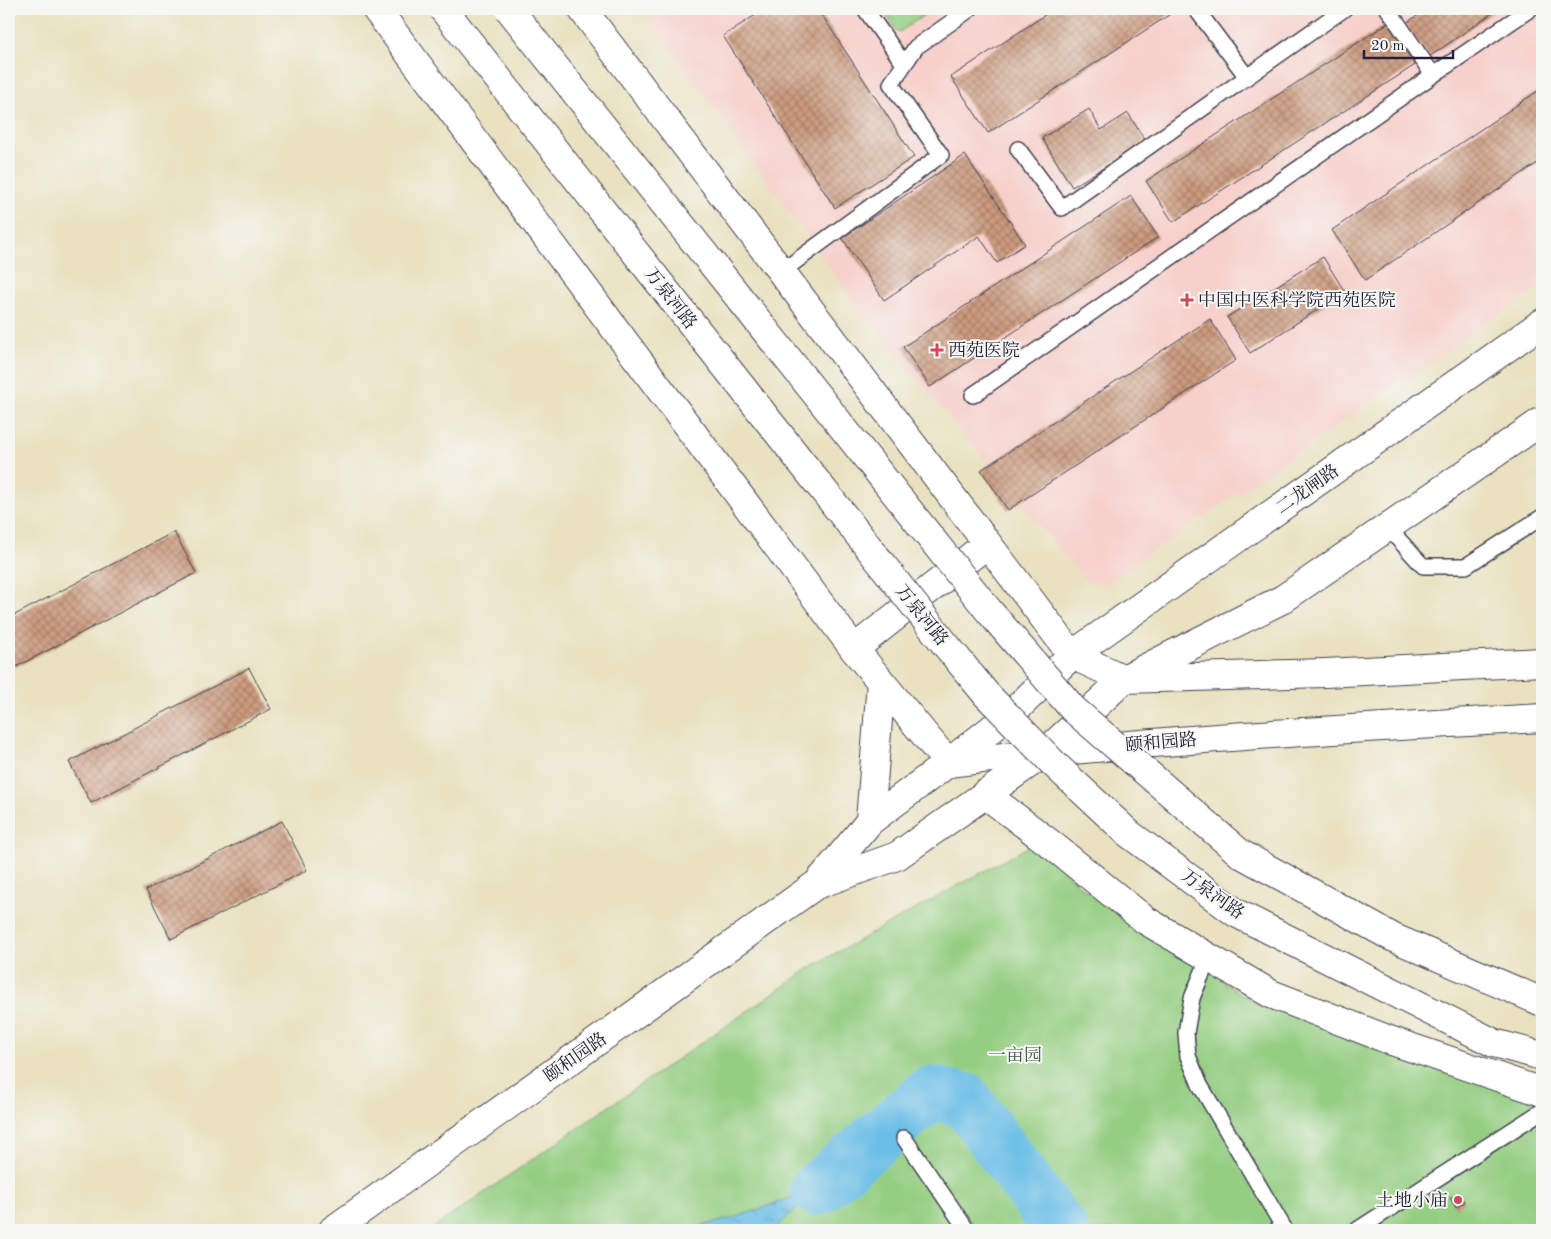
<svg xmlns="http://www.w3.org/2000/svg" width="1551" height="1239" viewBox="0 0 1551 1239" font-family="'Old Standard TT','Noto Serif SC',serif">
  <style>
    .built { fill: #f7d0cb }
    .grass { fill: url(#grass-tufts); stroke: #5b785e }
    .park { fill: #94ce82; stroke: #5b785e }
    .water { fill: url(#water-ripples); stroke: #467091 }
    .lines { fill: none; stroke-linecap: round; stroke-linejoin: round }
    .river { stroke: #6bbee7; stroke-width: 54 }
    .building { fill: url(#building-cross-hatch) }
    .lane-casing { stroke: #403f4f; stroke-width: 18 }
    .secondary-casing { stroke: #403f4f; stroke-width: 30 }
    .highway-casing { stroke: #403f4f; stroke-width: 30 }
    .lane { stroke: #fff; stroke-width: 15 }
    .secondary { stroke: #fff; stroke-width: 28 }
    .highway { stroke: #fff; stroke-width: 28 }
    .highway-bridge-casing { stroke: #403f4f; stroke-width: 30; stroke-linecap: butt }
    .highway-bridge { stroke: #fff; stroke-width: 28 }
    .poi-dot { fill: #d1495b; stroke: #f6f6f2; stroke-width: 2 }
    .labels { text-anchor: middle; stroke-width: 4; stroke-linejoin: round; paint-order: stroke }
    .street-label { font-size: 18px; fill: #22223b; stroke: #f6f6f2 }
    .poi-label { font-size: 18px; fill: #22223b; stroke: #f6f6f2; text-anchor: start }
    .park-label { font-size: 18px; fill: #445650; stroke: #f6f6f2 }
  </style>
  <defs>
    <pattern id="grass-tufts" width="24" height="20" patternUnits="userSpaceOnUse" patternTransform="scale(1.25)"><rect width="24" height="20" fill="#94ce82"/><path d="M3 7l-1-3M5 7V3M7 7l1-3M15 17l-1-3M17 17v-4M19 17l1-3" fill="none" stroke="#7fb171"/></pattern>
    <pattern id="water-ripples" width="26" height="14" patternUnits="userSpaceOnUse" patternTransform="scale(1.25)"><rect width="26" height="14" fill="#6bbee7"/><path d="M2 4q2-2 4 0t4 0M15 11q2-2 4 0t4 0" fill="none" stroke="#589abc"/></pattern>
    <pattern id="building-cross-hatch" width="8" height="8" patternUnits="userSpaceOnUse" patternTransform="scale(1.25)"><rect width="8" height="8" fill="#cc9b7f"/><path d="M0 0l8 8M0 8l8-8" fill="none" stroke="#a57e69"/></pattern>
  </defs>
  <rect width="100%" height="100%" fill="#f6f6f2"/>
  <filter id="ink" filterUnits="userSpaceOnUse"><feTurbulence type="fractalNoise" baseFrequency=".02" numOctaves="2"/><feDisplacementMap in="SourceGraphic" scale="10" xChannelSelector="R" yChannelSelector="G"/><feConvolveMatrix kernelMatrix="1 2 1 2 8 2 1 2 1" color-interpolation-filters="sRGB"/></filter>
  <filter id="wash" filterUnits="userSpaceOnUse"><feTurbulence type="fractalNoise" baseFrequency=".0096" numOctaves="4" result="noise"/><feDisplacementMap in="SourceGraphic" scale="20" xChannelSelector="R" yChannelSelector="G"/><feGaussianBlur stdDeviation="1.12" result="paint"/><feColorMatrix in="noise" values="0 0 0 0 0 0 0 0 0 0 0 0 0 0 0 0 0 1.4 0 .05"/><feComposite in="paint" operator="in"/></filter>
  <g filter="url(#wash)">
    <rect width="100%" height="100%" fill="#e9e1bf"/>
    <polygon class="built" points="642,9 1542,9 1542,285 1105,584 1086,581 864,315"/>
    <polygon class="grass" points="882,9 933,9 898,33"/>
    <polygon class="park" points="1035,843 1081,887 1251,1000 1542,1099 1542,1230 430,1230 814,965"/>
    <polygon class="water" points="817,1189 773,1230 683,1230 731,1219"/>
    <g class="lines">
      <polyline class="river" points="817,1189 931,1093 965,1100 1061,1230"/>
    </g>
    <g id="blocks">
      <g class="building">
        <polygon points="765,9 818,9 914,157 835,208 723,36"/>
        <polygon points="1054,9 1178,9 988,133 951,77"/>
        <polygon points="1427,9 1498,9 1429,57 1405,24"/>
        <polygon points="1388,23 1415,65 1173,222 1146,181"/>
        <polygon points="1542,88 1542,160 1365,280 1332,230"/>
        <polygon points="1089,109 1101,130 1128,113 1146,142 1072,187 1042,138"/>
        <polygon points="965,155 1025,244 997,263 979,236 884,300 842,238"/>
        <polygon points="1131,196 1158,237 930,387 903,347"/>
        <polygon points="1323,257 1345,292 1250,353 1227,317"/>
        <polygon points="1210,319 1236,360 1008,510 981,470"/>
        <polygon points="174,532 196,573 16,667 9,654 9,618"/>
        <polygon points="249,668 271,709 91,803 69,762"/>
        <polygon points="282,821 307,870 171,939 146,890"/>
        <polygon points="1460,1193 1465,1202 1456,1208 1450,1198"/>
      </g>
    </g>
  </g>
  <g filter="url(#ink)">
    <use href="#blocks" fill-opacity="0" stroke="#403f4f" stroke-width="1"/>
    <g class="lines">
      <g class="lane-casing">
        <g id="lane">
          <polyline points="865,9 904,64"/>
          <polyline points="1196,9 1247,77 1344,9"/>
          <polyline points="1388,9 1433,75 1530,9"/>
          <polyline points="1018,149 1062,208 1247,77"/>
          <polyline points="781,272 941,155 891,84 916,47 970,9"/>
          <polyline points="973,395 1433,75"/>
          <polyline points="1388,528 1423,566 1466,566 1542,517"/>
          <polyline points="1209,957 1192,998 1186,1033 1188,1056 1200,1085 1285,1230"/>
          <polyline points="904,1138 967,1230"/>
          <polyline points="1357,1230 1542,1111"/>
        </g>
      </g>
      <g class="secondary-casing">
        <g id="secondary">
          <polyline points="376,9 854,649 948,763"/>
          <polyline points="582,9 1072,655 1124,679 1325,673 1542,662"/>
          <polyline points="854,649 987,544"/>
          <path d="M948 763C1146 740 1344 729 1542 718"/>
          <polyline points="985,794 1052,845 1145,920 1271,994 1392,1041 1542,1092"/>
          <polyline points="870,821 881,682"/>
          <polyline points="819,884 897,856 1046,752 1124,679 1283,599 1542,421"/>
          <polyline points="333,1230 817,884 870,821 948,763 1012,713 1072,655 1542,323"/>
        </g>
      </g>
      <g class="highway-casing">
        <polyline id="highway" points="1494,1043 1542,1056"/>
      </g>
      <use href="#lane" class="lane"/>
      <use href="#secondary" class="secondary"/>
      <use href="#highway" class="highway"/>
      <g class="highway-bridge-casing">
        <g id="highway-bridge">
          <polyline points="443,9 937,634 986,694 1054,764 1128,833 1236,913 1494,1043"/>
          <polyline points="509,9 989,611 1073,709 1241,854 1392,937 1542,1002"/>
        </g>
      </g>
      <use href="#highway-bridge" class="highway-bridge"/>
    </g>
  </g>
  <g class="poi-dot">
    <path d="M1184.5 292.5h5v5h5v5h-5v5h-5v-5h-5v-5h5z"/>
    <path d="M934.5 342.5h5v5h5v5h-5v5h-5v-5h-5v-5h5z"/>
    <circle cx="1458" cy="1200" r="5"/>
  </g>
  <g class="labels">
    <g class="street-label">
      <text transform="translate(671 298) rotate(52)" y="6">万泉河路</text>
      <text transform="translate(1307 489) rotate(-35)" y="6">二龙闸路</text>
      <text transform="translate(922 615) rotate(51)" y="6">万泉河路</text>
      <text transform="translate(1161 742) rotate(-5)" y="6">颐和园路</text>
      <text transform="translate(1213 894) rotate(35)" y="6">万泉河路</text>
      <text transform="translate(575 1057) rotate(-35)" y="6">颐和园路</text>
    </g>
    <g class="poi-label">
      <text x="1198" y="306">中国中医科学院西苑医院</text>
      <text x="948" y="356">西苑医院</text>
      <text x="1448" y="1206" text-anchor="end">土地小庙</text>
    </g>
    <g class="park-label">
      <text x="1015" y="1061">一亩园</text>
    </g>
  </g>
  <rect width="1551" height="1239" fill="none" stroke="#f6f6f2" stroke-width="30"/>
  <path d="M1364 50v8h89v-8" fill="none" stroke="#22223b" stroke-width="2.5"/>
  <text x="1371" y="50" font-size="15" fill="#22223b" stroke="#f6f6f2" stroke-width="4" paint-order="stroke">20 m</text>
</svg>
